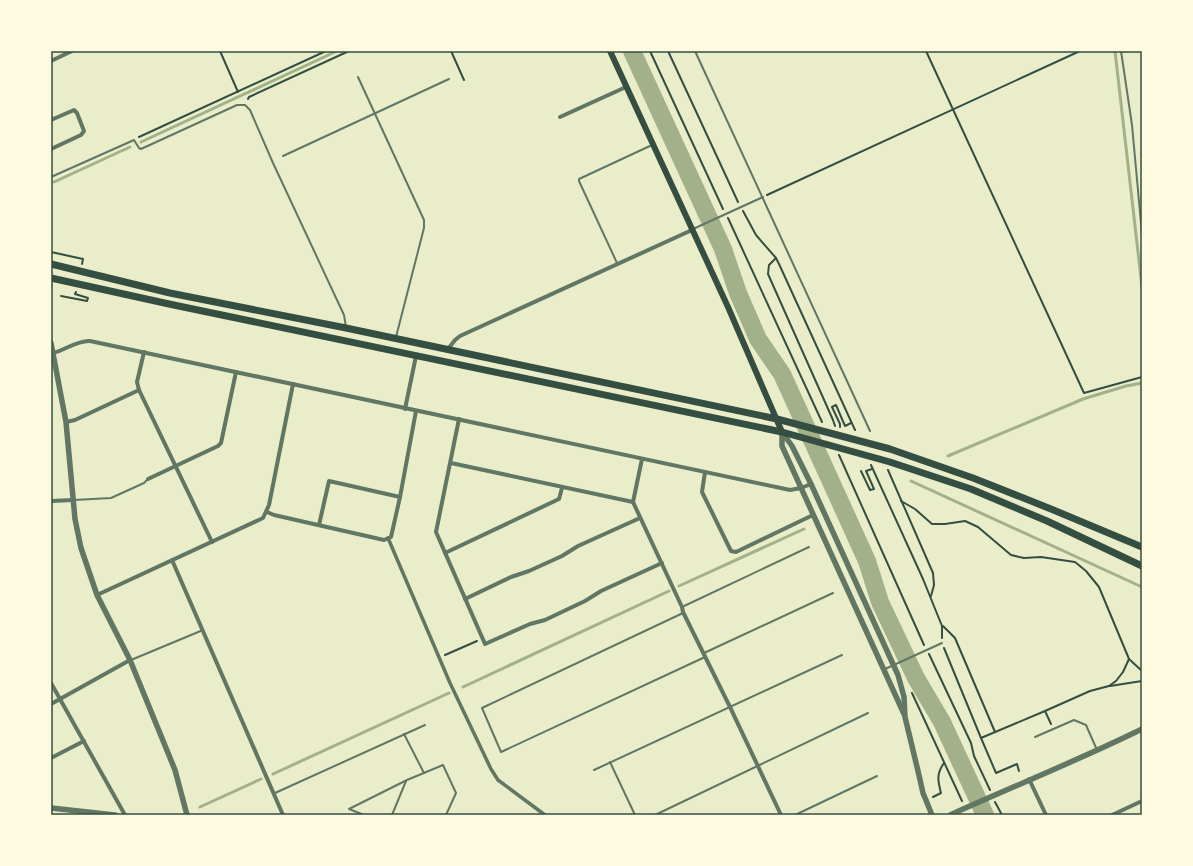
<svg xmlns="http://www.w3.org/2000/svg" width="1193" height="866" viewBox="0 0 1193 866" font-family="Manrope,sans-serif">
  <style>
    .lines { fill: none; stroke-linecap: round; stroke-linejoin: round }
    .stream { stroke: #a3b18a; stroke-width: 3 }
    .river { stroke: #a3b18a; stroke-width: 18 }
    .path { stroke: #344e41; stroke-width: 2 }
    .service { stroke: #617663; stroke-width: 2 }
    .pedestrian { stroke: #617663; stroke-width: 3.5 }
    .minor { stroke: #617663; stroke-width: 4 }
    .tertiary { stroke: #617663; stroke-width: 5.5 }
    .secondary { stroke: #344e41; stroke-width: 6 }
    .trunk { stroke: #344e41; stroke-width: 7 }
    .neatline { fill: none; stroke: #344e41; stroke-width: 1.5 }
  </style>
  <rect width="100%" height="100%" fill="#e9edc9"/>
  <g class="lines">
    <g class="stream">
      <polyline points="1115,51 1142,287"/>
      <polyline points="141,142 337,51"/>
      <polyline points="54,182 130,147"/>
      <polyline points="948,456 1083,399 1126,386 1142,383"/>
      <polyline points="911,481 1142,587"/>
      <polyline points="679,586 804,529"/>
      <polyline points="463,687 669,591"/>
      <polyline points="273,774 449,693"/>
      <polyline points="200,807 261,779"/>
    </g>
    <polyline class="river" points="632,51 723,249 738,293 758,339 782,374 867,561 880,602 916,678 942,722 985,815"/>
    <g class="path">
      <polyline points="220,51 238,92"/>
      <polyline points="451,51 464,80"/>
      <polyline points="650,51 723,209"/>
      <polyline points="668,51 738,202"/>
      <polyline points="926,51 1084,393 1142,377"/>
      <polyline points="248,99 249,97 349,51"/>
      <polyline points="139,137 326,51"/>
      <polyline points="767,195 1080,51"/>
      <polyline points="743,211 756,235 776,258 779,264 855,430"/>
      <polyline points="728,218 822,422"/>
      <polyline points="51,252 83,259 82,264"/>
      <polyline points="776,258 769,265 768,274 833,420 835,426"/>
      <polyline points="61,296 87,301 88,298 75,294 76,292"/>
      <polyline points="840,427 840,424 832,407 836,405 845,426 851,423"/>
      <polyline points="839,455 924,645"/>
      <polyline points="871,465 923,579 942,626 942,638"/>
      <polyline points="888,470 933,573 934,585 931,596"/>
      <polyline points="861,471 870,490 874,489 866,471 872,469"/>
      <polyline points="901,501 915,509 932,524 945,524 965,521 978,527 1011,555 1024,558 1041,557 1075,562 1086,571 1099,587 1129,659 1123,672 1116,681 1109,686 1090,691 1045,711"/>
      <polyline points="943,626 955,638 995,732"/>
      <polyline points="944,648 981,738 1045,711 1051,724"/>
      <polyline points="929,654 971,743 974,756 990,790"/>
      <polyline points="445,655 477,641"/>
      <polyline points="1129,659 1142,671"/>
      <polyline points="1110,686 1142,681"/>
      <polyline points="912,693 962,801"/>
      <polyline points="981,738 996,773 1017,764 1019,771"/>
      <path d="M933 797 941 793C938 781 936 774 944 763"/>
      <polyline points="995,802 1002,815"/>
    </g>
    <g class="service">
      <polyline points="695,51 870,431"/>
      <polyline points="1121,51 1132,125 1142,234"/>
      <polyline points="358,77 424,220 424,228 396,337"/>
      <polyline points="283,156 449,79"/>
      <polyline points="51,177 134,140 139,148 141,149 237,105 245,105 250,110 273,163 344,315 346,327"/>
      <polyline points="693,229 763,197"/>
      <polyline points="617,263 579,181 579,179 652,145"/>
      <polyline points="74,500 111,498 144,483 148,479"/>
      <polyline points="682,607 809,547"/>
      <polyline points="683,613 482,708 501,752 705,657"/>
      <polyline points="704,653 833,593"/>
      <polyline points="131,660 203,630"/>
      <polyline points="885,669 942,643"/>
      <polyline points="404,734 424,773"/>
      <polyline points="1035,737 1074,720 1086,725 1097,750"/>
      <polyline points="610,762 635,815"/>
      <polyline points="594,770 842,655"/>
      <polyline points="275,793 425,725"/>
      <polyline points="364,815 349,809 407,780 443,765 456,793 446,815"/>
      <polyline points="392,815 406,781"/>
      <polyline points="655,815 868,713"/>
      <polyline points="795,815 877,776"/>
    </g>
    <polyline class="pedestrian" points="388,538 450,683 491,769 498,780 545,815"/>
    <g class="minor">
      <polyline points="51,61 72,51"/>
      <polyline points="560,117 626,87"/>
      <polyline points="51,120 74,110 77,113 84,131 81,135 51,149"/>
      <polyline points="448,349 455,340 460,336 692,230"/>
      <polyline points="144,352 137,382 139,390 212,542"/>
      <path d="M53 353C65 350 78 340 90 341L790 490 801 488 811 484"/>
      <polyline points="405,409 416,356"/>
      <polyline points="459,419 436,532 485,644 530,624 545,620 585,601 601,591 662,563"/>
      <polyline points="66,422 75,420 139,390"/>
      <polyline points="642,459 633,502 682,607 683,612 730,707 781,815"/>
      <polyline points="451,463 633,502"/>
      <polyline points="705,472 702,492 731,551 736,552 813,515"/>
      <polyline points="148,479 218,446 221,443 236,372"/>
      <polyline points="51,501 73,500"/>
      <polyline points="267,512 274,515 384,540 391,537 400,497 416,411"/>
      <polyline points="319,525 329,481 400,497"/>
      <polyline points="445,553 559,499 562,488"/>
      <polyline points="172,560 283,815"/>
      <polyline points="97,595 263,518 269,505 293,384"/>
      <polyline points="465,599 511,577 529,571 562,556 578,546 640,518"/>
      <polyline points="51,683 125,815"/>
      <polyline points="51,704 130,660"/>
      <polyline points="51,758 84,741"/>
      <polyline points="1029,779 1046,815"/>
      <polyline points="1112,815 1142,801"/>
    </g>
    <g class="tertiary">
      <polyline points="51,343 66,422 75,519 81,548 97,595 130,660 175,770 187,815"/>
      <polyline points="782,432 792,446 811,484 898,675 904,697 905,717 918,771 923,793 932,815"/>
      <polyline points="782,432 782,446 904,714"/>
      <polyline points="51,808 115,815"/>
      <path d="M950 815C1014 786 1079 760 1142 729"/>
    </g>
    <polyline class="secondary" points="610,51 728,307 782,432"/>
    <g class="trunk">
      <polyline points="51,264 170,293 346,328 777,419 890,449 973,478 1051,509 1142,547"/>
      <polyline points="51,278 169,304 782,432 890,462 971,489 1047,521 1142,566"/>
    </g>
  </g>
  <rect width="1193" height="866" fill="none" stroke="#fefae0" stroke-width="104"/>
  <rect x="52" y="52" width="1089" height="762" class="neatline"/>
</svg>
